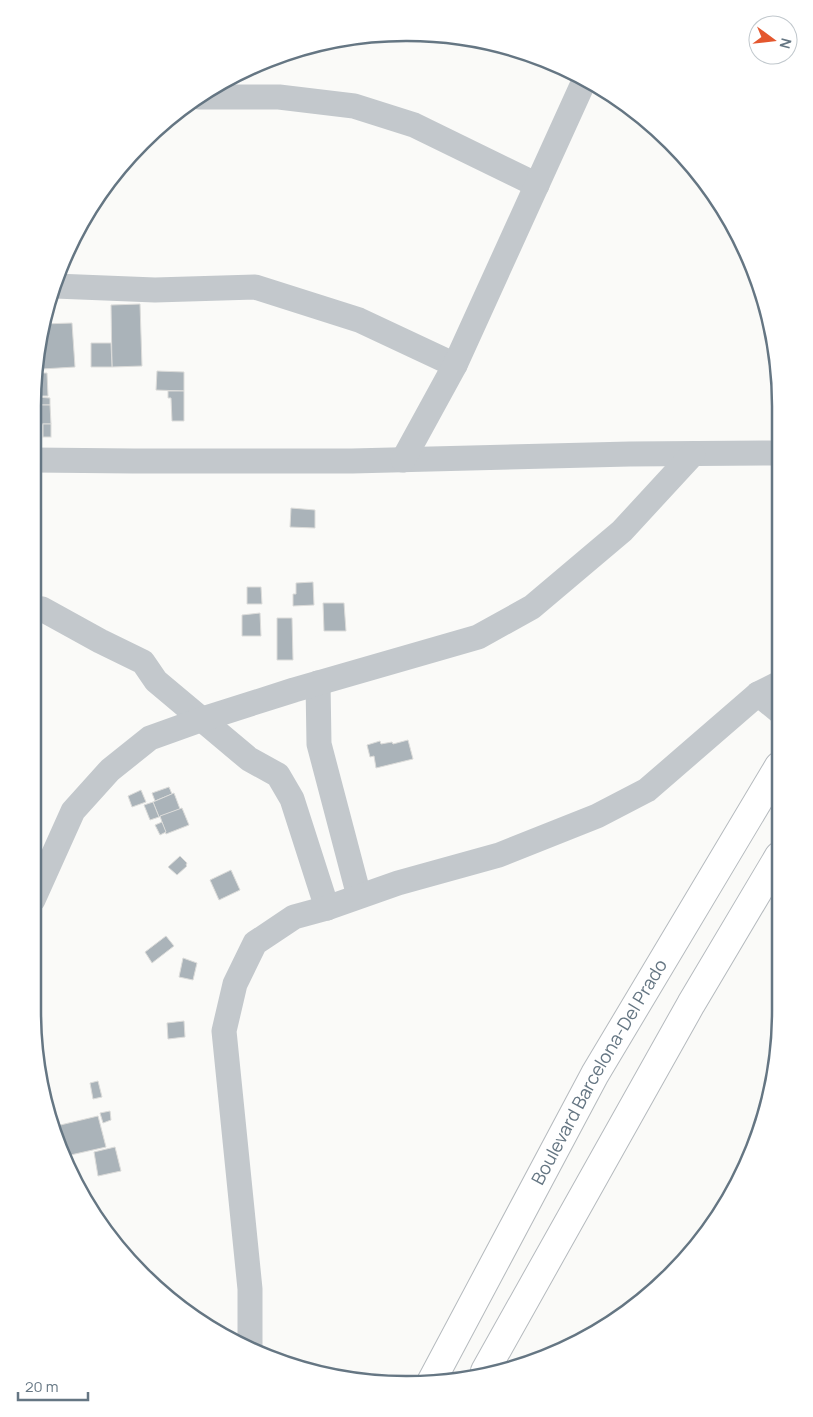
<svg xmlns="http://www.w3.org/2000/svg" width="813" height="1417" viewBox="0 0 813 1417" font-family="Manrope,sans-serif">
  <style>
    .building { fill: #aab3b9; stroke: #dcdcda }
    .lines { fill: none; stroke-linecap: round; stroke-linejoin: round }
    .primary-casing { stroke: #b5babe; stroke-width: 30 }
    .street { stroke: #c3c8cc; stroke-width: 25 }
    .primary { stroke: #fff; stroke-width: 28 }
    .labels { text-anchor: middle; stroke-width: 5; stroke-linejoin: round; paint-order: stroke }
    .street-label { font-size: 18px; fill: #657683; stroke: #fff }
    .rim { fill: none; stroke: #657683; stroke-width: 2.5 }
  </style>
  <rect width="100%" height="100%" fill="#fafaf8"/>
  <g class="building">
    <polygon points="140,304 142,366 112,367 111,305"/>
    <polygon points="72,323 75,367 42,369 41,338 43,324"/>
    <polygon points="91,343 111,343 112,367 91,367"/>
    <polygon points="157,371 184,372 184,391 156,390"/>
    <polygon points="35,373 47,373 48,396 33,396"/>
    <polygon points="168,391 184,391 184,421 172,421 171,398 168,398"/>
    <polygon points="37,397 50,398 50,405 37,405"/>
    <polygon points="33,405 50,405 51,424 33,424"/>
    <rect x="43" y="424" width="8" height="13"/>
    <polygon points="291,508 315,510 315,528 290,527"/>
    <polygon points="313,582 314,605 293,606 293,594 296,594 296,583"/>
    <polygon points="247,587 261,587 262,604 247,604"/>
    <polygon points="323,603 344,603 346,631 324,631"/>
    <polygon points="260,613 261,636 242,636 242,615"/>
    <polygon points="277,618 292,618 293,660 277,660"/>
    <polygon points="408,740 413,759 376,768 374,756 370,757 367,745 380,741 381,744 392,742 393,744"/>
    <polygon points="169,787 172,794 155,801 152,793"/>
    <polygon points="141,790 146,802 132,807 128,796"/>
    <polygon points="174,793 180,809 159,817 153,802"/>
    <polygon points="153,802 159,817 150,820 144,805"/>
    <polygon points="182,808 189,825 166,834 160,816"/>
    <polygon points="162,822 166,832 160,835 155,825"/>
    <polygon points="180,856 187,863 186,865 187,866 177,875 168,867"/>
    <polygon points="231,870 240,890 219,900 210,880"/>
    <polygon points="166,936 174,946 152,963 145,952"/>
    <polygon points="183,958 197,963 193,980 179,977"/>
    <polygon points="184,1021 185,1037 168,1039 167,1023"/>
    <polygon points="98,1081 102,1097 93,1099 90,1083"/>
    <polygon points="110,1111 111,1120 103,1123 100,1113"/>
    <polygon points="98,1116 106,1147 66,1156 52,1130 52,1127"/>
    <polygon points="115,1147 121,1171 98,1176 94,1152"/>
  </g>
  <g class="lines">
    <g class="primary-casing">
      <g id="primary">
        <polyline points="485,1371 691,1004 779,856"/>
        <path id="s1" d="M430 1384 595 1074 779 766"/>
      </g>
    </g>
    <g class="street">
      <polyline points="199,97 279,97 354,106 414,125 537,185"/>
      <polyline points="55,286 155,290 255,287 359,320 455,365"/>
      <polyline points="33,460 134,461 352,461 630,454 778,453"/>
      <polyline points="403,460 455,365 585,79"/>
      <polyline points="33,608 42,609 100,641 143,662 156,681 249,759 278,775 292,799 327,908"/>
      <polyline points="318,683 319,744 359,896"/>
      <polyline points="758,694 779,711"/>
      <polyline points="33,900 73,811 110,770 150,738 203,719 294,690 478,637 532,607 622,531 693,454"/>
      <polyline points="250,1345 250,1289 224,1031 235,984 255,943 294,917 327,908 398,883 499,855 597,816 647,790 758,694 778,684"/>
    </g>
    <use href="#primary" class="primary"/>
  </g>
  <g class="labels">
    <g class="street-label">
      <text dy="6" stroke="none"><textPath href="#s1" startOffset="355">Boulevard Barcelona-Del Prado</textPath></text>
    </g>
  </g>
  <path d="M0 0H813V1417H0ZM406 41H407A365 365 0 0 1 772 406V1011A365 365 0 0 1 407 1376H406A365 365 0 0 1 41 1011V406A365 365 0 0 1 406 41Z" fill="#fff" fill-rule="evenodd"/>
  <path class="rim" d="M406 41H407A365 365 0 0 1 772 406V1011A365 365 0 0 1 407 1376H406A365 365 0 0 1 41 1011V406A365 365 0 0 1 406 41Z"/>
  <g transform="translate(773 40) rotate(105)"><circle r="24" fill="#ffffff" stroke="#c1c8cd"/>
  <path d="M0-4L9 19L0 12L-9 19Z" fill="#e4572e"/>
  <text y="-8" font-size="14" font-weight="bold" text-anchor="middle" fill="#657683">N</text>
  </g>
  <path d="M18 1392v8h70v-8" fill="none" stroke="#657683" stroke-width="2.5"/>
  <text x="25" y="1392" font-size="15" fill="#657683" stroke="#ffffff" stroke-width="4" paint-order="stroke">20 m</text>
</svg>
